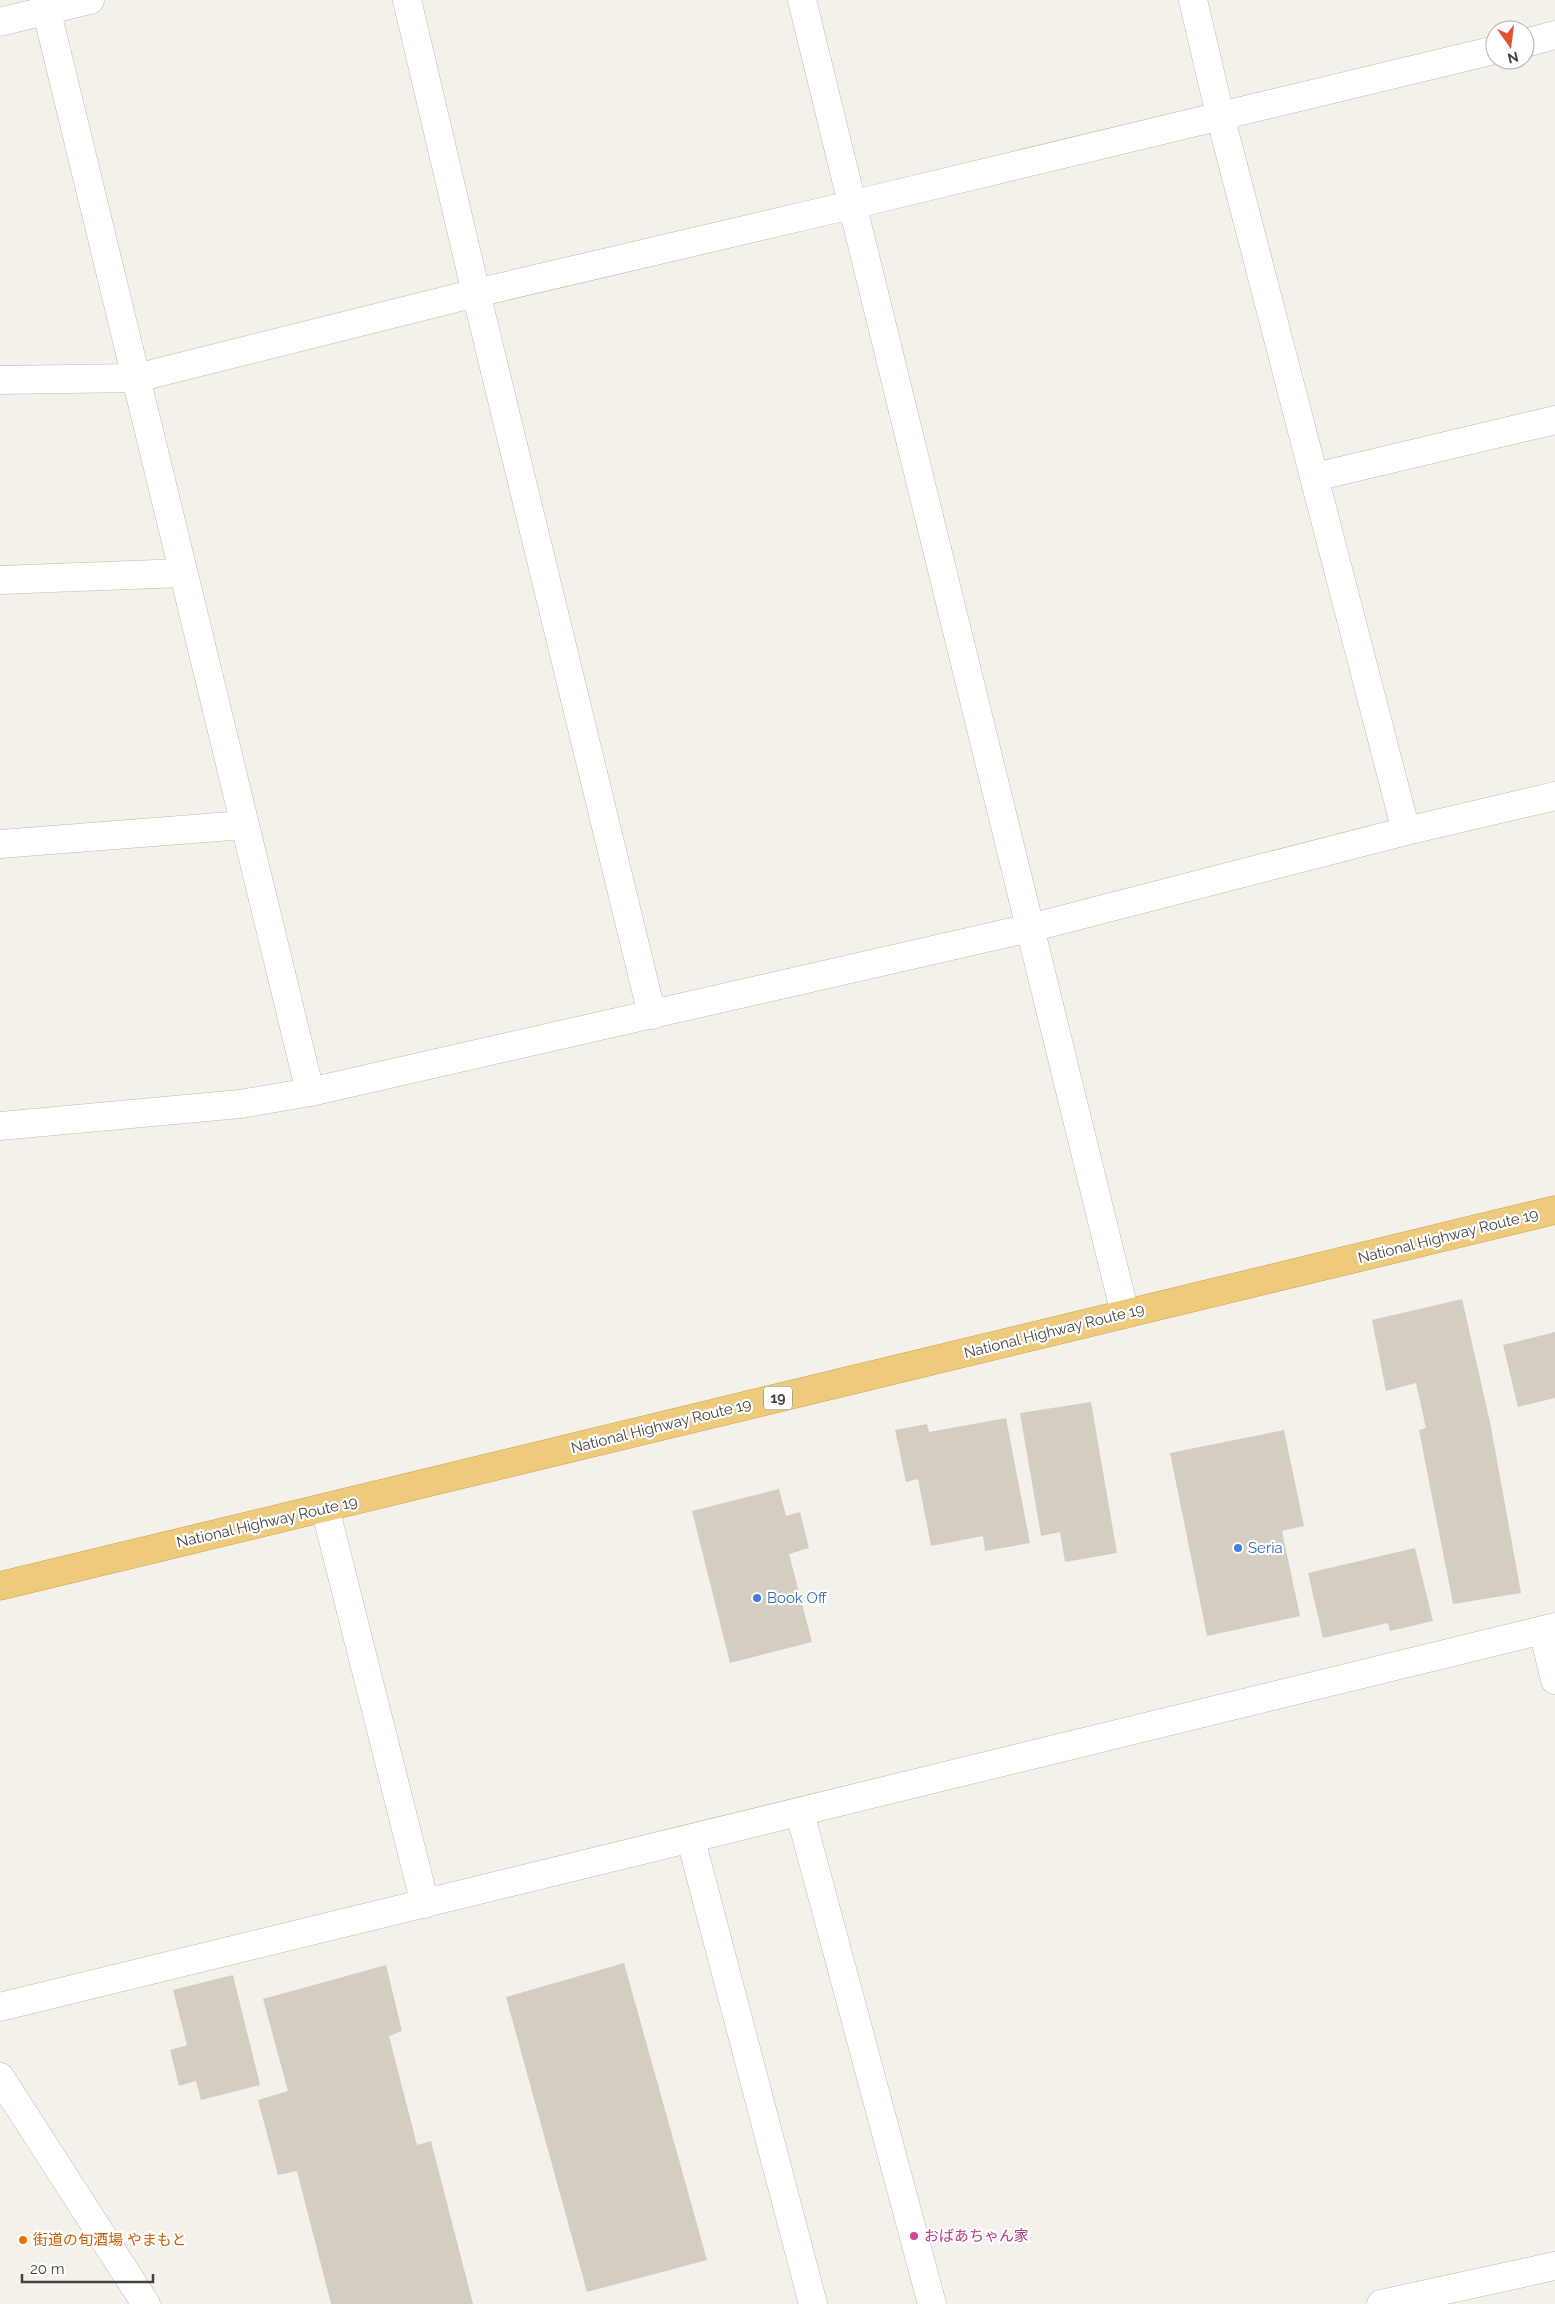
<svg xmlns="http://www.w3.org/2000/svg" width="1555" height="2304" viewBox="0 0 1555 2304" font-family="Raleway,'Noto Sans JP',sans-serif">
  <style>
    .building { fill: #d4cdc2 }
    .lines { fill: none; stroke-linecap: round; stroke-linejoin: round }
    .minor-casing { stroke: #beb9af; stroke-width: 29 }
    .highway-casing { stroke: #cca04c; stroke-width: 29 }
    .minor { stroke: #fff; stroke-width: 28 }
    .highway { stroke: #eecb7c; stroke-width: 28 }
    .shop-dot { fill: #3f7fe0; stroke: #fff; stroke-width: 2 }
    .hotel-dot { fill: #d1479c; stroke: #fff; stroke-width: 2 }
    .food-dot { fill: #e8710a; stroke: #fff; stroke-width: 2 }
    .labels { text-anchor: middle; stroke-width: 4.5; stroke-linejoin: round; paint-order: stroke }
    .shield { fill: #fff; stroke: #7e7b75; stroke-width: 1 }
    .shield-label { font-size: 14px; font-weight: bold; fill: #47423a }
    .street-label { font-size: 15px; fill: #47423a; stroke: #fff }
    .shop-label { font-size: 15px; fill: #366cbe; stroke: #fff; text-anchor: start }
    .hotel-label { font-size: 15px; fill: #b23c85; stroke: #fff; text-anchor: start }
    .food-label { font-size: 15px; fill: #c56008; stroke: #fff; text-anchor: start }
  </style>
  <rect width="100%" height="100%" fill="#f4f1eb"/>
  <g class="building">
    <polygon points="1462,1299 1490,1422 1521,1593 1453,1604 1419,1430 1426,1428 1416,1383 1386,1391 1372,1320"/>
    <polygon points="1555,1332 1555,1398 1518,1407 1503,1345"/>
    <polygon points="1091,1402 1117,1553 1065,1562 1060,1532 1041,1536 1020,1413"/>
    <polygon points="1006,1418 1030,1543 985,1551 983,1536 931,1546 918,1479 906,1482 895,1430 927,1424 929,1432"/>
    <polygon points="1284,1430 1304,1526 1282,1531 1300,1616 1207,1636 1170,1453"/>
    <polygon points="779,1489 786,1516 800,1512 809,1548 789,1554 812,1642 730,1663 692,1511"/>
    <polygon points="1415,1548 1433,1621 1390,1631 1388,1623 1323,1638 1308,1573"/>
    <polygon points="624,1963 707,2260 587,2292 506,1997"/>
    <polygon points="386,1965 402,2031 389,2036 417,2145 431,2141 473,2304 331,2304 297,2171 278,2175 258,2100 288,2091 263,1999"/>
    <polygon points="233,1975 260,2085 201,2100 196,2081 179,2086 170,2050 187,2045 173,1990"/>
  </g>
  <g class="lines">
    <g class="minor-casing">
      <g id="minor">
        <polyline points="44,0 310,1092 1030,928 1406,831 1555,796"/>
        <polyline points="407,0 476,293 652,1015"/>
        <polyline points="802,0 1125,1314"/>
        <polyline points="1193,0 1220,115 1406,831"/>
        <polyline points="0,22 90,0"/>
        <polyline points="1525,43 1555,35"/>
        <polyline points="0,380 136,378 476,293 851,205 1495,50"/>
        <polyline points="1315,477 1555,420"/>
        <polyline points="0,580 183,573"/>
        <polyline points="0,844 244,825"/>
        <polyline points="0,1126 240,1104 310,1092"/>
        <polyline points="325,1508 425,1904"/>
        <polyline points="1543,1630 1555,1680"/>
        <polyline points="800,1813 932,2304"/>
        <polyline points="691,1840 813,2304"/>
        <polyline points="0,2007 1555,1627"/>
        <polyline points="0,2077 146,2304"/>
        <polyline points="1381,2304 1555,2266"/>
      </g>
    </g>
    <g class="highway-casing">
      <polyline id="highway" points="0,1586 1555,1210"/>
    </g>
    <use href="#minor" class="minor"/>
    <use href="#highway" class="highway"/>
  </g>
  <g class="shop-dot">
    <circle cx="1238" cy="1548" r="5"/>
    <circle cx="757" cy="1598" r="5"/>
  </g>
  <circle class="hotel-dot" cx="914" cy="2236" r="5"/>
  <circle class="food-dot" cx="23" cy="2240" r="5"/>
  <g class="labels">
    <rect class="shield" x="764" y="1386.5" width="28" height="23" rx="4"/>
    <g class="shield-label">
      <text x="778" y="1403">19</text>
    </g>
    <g class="street-label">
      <text transform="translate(1448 1236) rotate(-14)" y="5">National Highway Route 19</text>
      <text transform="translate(1054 1331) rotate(-14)" y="5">National Highway Route 19</text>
      <text transform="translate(661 1426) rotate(-14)" y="5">National Highway Route 19</text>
      <text transform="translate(267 1522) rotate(-13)" y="5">National Highway Route 19</text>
    </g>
    <g class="shop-label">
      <text x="1248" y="1553">Seria</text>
      <text x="767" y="1603">Book Off</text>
    </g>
    <g class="hotel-label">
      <text x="924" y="2241">おばあちゃん家</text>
    </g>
    <g class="food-label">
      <text x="33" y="2245">街道の旬酒場 やまもと</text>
    </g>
  </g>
  <g transform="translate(1510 45) rotate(166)"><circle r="24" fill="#ffffff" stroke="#b5b3b0"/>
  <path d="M0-4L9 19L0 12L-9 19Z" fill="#e25234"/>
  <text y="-8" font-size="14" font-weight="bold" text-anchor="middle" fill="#47423a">N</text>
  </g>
  <path d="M22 2274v8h131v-8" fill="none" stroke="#47423a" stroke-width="2.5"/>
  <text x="30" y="2274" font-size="15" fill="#47423a" stroke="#ffffff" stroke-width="4" paint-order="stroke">20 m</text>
</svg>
